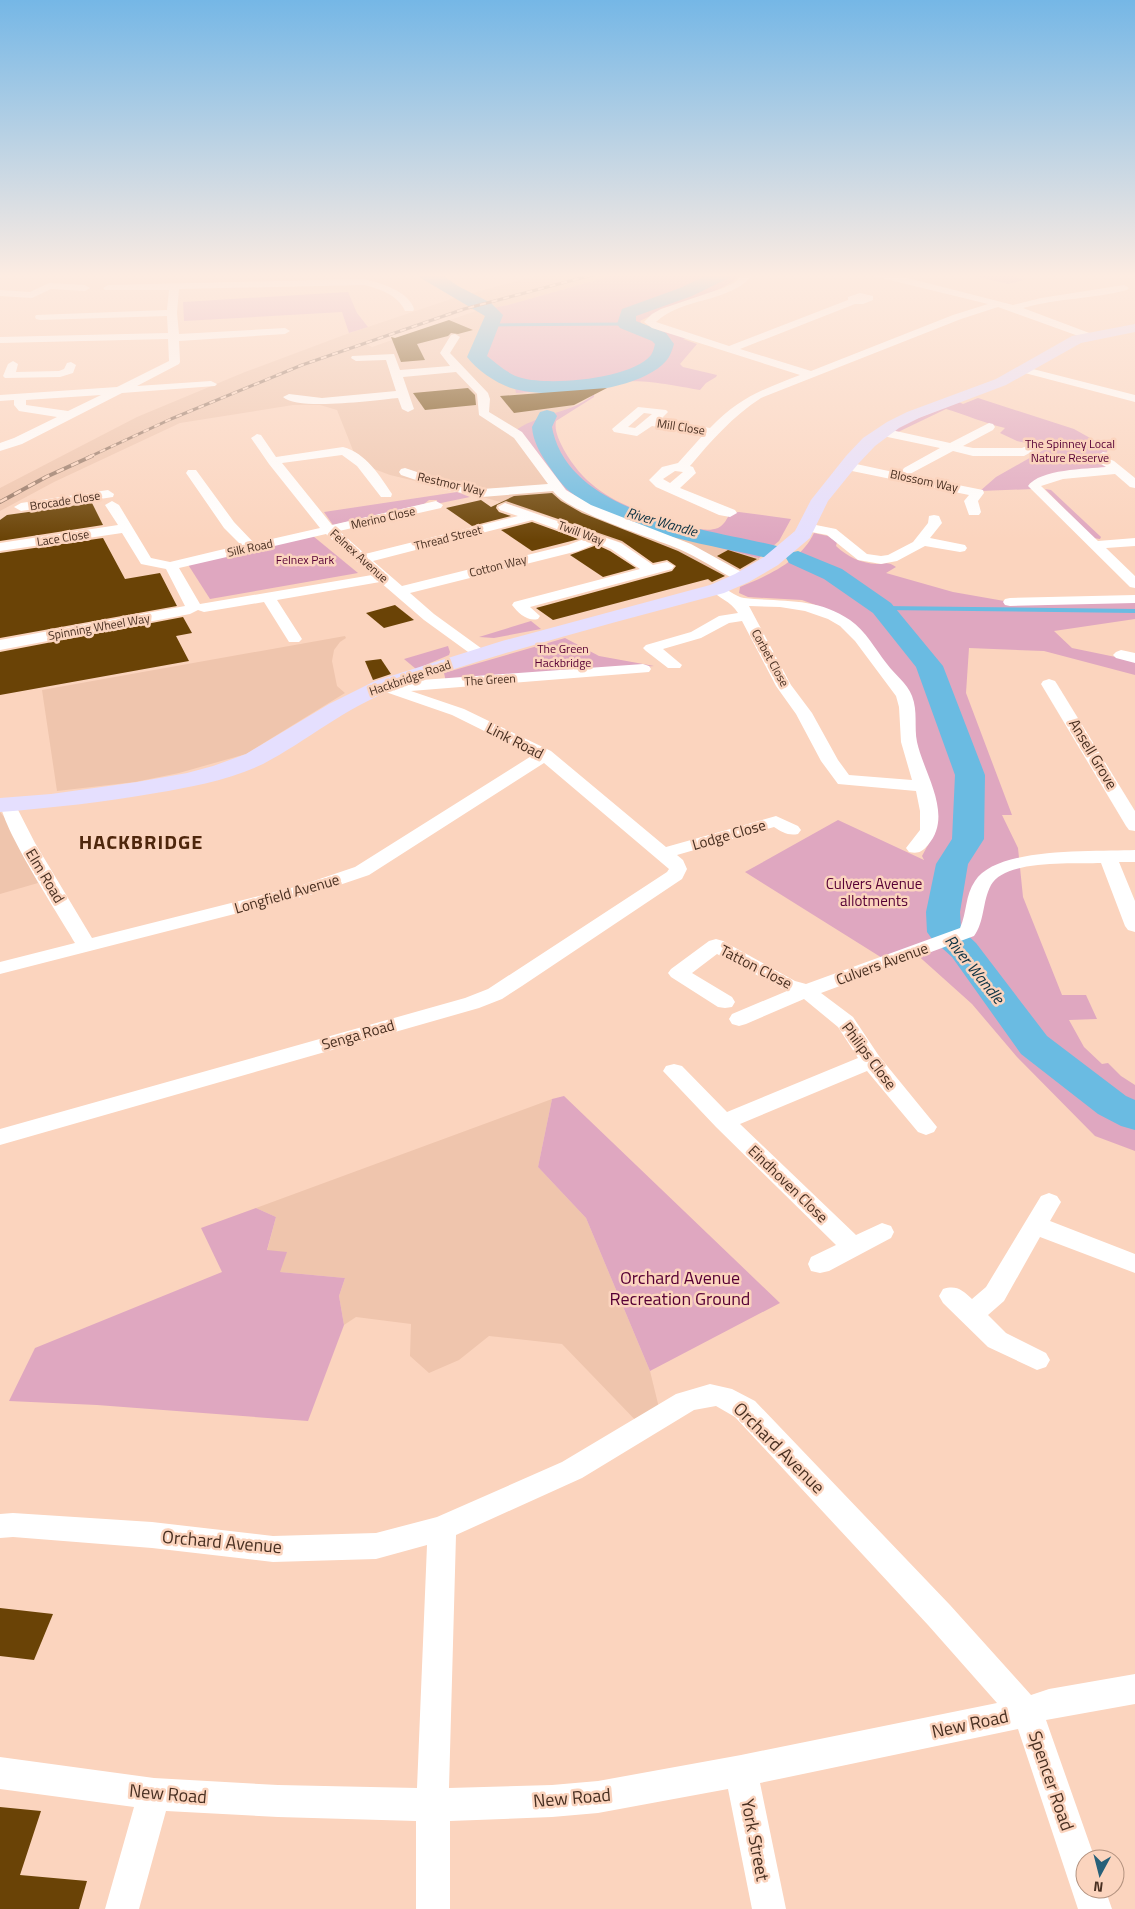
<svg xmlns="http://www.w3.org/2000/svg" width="1135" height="1909" viewBox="0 0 1135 1909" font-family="'Titillium Web',sans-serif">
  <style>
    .built { fill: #efc5ad; fill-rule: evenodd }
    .green { fill: #dfa7c0 }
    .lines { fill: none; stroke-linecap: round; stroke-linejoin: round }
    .stream-far1 { stroke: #6abbe2; stroke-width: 3 }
    .stream { stroke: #6abbe2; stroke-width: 4 }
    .river { fill: #6abbe2; fill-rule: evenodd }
    .building { fill: #6a4306 }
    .street { fill: #fff; fill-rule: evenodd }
    .secondary { fill: #e5dffe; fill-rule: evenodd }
    .rail-far1-casing { stroke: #967765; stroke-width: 3 }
    .rail-casing { stroke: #967765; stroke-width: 4 }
    .rail-far1 { stroke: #fbd4be; stroke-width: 2; stroke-dasharray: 6; stroke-linecap: butt }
    .rail { stroke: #fbd4be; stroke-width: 2.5; stroke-dasharray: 8; stroke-linecap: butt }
    .labels { text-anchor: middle; stroke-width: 5; stroke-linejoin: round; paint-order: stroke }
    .far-street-label { font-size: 12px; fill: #482f21; stroke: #fbd4be }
    .far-park-label { font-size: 12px; fill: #570035; stroke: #fbd4be }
    .far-water-label { font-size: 14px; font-style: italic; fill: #0c3242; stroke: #fbd4be }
    .street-label { font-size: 15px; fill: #482f21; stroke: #fbd4be }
    .park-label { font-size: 15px; fill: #570035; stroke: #fbd4be }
    .water-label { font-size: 16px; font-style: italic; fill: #0c3242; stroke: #fbd4be }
    .near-park-label { font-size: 18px; fill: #570035; stroke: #fbd4be }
    .near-street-label { font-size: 18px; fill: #482f21; stroke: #fbd4be }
    .district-label { font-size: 20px; font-weight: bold; letter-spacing: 1px; fill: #4e260c; stroke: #fbd4be }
  </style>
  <rect width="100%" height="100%" fill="#fbd4be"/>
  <g class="built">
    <path d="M548 273H621L508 305 478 311 485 315 490 323 481 369 524 393 586 389 594 395 558 414 531 422 620 522 759 558V560L711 582 691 570 663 558 549 516 479 496 390 475 358 463 337 410 320 405H293L180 423 54 482 0 511V488L137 417 245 372 344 335 457 297ZM471 309 476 311 372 347 366 344Z"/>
    <polygon points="345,636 346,638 340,642 334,650 332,661 337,686 345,693 246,754 179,773 135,782 57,791 42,690"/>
    <polygon points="0,812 13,828 38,883 0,894"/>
    <polygon points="552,1099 538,1167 586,1218 650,1371 661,1416 642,1427 562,1344 489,1336 459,1360 429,1373 410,1356 411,1324 356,1317 344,1325 339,1296 345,1278 280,1272 267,1251 276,1217 256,1208"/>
  </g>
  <g class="green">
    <path d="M621 273H742C724 294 668 306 640 321L642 324 687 338 683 339 697 344 680 364 683 367 717 375 716 377 706 383 700 390C674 386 615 371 594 393V397L556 421C554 431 559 440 564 450 589 495 629 509 677 523 689 526 705 533 718 528 724 525 727 519 730 513L739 512 791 519 779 541 759 558 620 522 561 493 513 432C519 428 525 424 531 422 552 412 575 410 593 395L586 389 516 393 515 388 481 369 470 356 490 323 485 315 477 311 508 305Z"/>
    <polygon points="961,273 1004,273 1024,280 1008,284"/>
    <polygon points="348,292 357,313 368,327 349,333 342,312 184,321 183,302"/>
    <path d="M978 398 1074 429 1108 448 1107 452 1102 454 1113 470 1038 480 1029 484 1033 489 980 491 996 477 1047 448 1017 441 1000 433 1005 428C984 423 966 415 946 409L896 433 895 431 898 426 959 402 963 404Z"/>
    <polygon points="1045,489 1051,490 1101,537 1100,539 1093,538"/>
    <polygon points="457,492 470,497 436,504 437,500 429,500 424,504 333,525 324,512"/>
    <path d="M814 533 828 536 837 542 836 546C848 557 860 563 877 564 885 564 888 561 896 567L886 573 953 592 1010 602 1135 599V619L1054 631 1072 648 1135 661V675L1044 651 969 648 966 693 1012 815H1002L1018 848 1023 897 1062 995H1086L1097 1019 1069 1020 1084 1047 1102 1064 1108 1063 1121 1076 1135 1085V1151L1095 1136 1017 1057 972 1004 914 952 887 961 745 872 838 820 924 860 922 856 935 832 913 740 904 688 821 607 802 600 748 597 739 593 740 587C767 576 801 561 814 533Z"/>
    <polygon points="313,536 358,573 210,599 187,563"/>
    <polygon points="531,621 541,629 494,638 479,637"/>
    <polygon points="565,638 599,656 654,666 446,682 444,673"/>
    <polygon points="448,646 450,652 449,655 416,669 404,659"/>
    <polygon points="564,1096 780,1303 650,1371 586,1218 538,1167 552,1099"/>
    <polygon points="256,1208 276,1217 267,1250 287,1252 280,1272 345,1278 339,1296 344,1325 308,1421 97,1405 9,1401 35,1348 222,1272 201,1228"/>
  </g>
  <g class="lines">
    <polyline class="stream-far1" points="491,325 626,324"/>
    <polyline class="stream" points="882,608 1135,611"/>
    <g class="river">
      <path d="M417 273H439L458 286 491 303 503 315 487 356C497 364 509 375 522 378 550 386 632 379 651 355 653 352 654 348 655 344L652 341 620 328 617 324 622 309 680 288 712 273H733L731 277 692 296 636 316V321L666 333 674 344C672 350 670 357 666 361 639 392 548 400 511 388 496 383 477 370 467 357L485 316 419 277Z"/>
      <path d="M547 410 554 412 557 416 552 427 553 432C574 517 710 529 781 547L784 552 781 557 772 559C712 545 621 533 573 494 563 487 555 475 548 465 540 453 533 441 532 427L540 412Z"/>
      <polygon points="798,551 842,569 891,603 943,666 985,775 984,839 968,864 960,912 961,929 976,943 1047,1036 1126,1096 1135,1100 1135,1130 1121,1126 1098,1114 1021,1054 952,957 932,939 927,932 926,912 936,864 952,839 955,775 916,667 873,613 824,579 789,563 786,558 789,553"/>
    </g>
  </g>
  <g class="building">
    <polygon points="449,320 473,330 458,334 451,333 448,336 417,344 425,360 401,362 391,337 395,338"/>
    <polygon points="468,388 475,395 476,405 425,410 413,393"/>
    <polygon points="607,388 574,405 514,413 500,396"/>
    <polygon points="552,493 561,501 582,513 678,551 725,576 712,582 708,579 553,620 536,608 672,571 676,566 667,560 653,563 622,541 506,501 497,505 496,508 499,512 511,516 472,526 446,508 481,500 491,507 514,496"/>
    <polygon points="92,503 103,525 0,541 0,520 7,515"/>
    <polygon points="532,522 579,539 532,551 501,530"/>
    <polygon points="103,538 125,579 160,573 177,606 0,638 0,553"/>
    <polygon points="597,545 610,551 636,568 603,577 570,555"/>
    <polygon points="728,550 757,559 740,569 717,556"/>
    <polygon points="395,605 414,620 384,628 366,613"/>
    <polygon points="183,617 192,633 176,636 189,661 0,695 0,652"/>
    <polygon points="381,659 391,674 373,680 365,661"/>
    <polygon points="0,1608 53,1614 34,1660 0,1656"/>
    <polygon points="0,1807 41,1811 20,1875 87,1881 79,1909 0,1909"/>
  </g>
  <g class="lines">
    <g class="street">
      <path d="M745 273H755C730 304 684 296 656 322L729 346 848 300V297L860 293 873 296V300L863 304H855L740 349 811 371 953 315 988 304 869 275 867 273H885L900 276 1013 305 1041 298 1124 285 1129 288 1127 290C1093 299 1057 298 1023 308L1092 334 1093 336 1092 338H1084L998 307 961 319 761 398C733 416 711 441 690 466L693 467 696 473 680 488 735 510 737 513 730 517 719 515 656 487 649 480 662 467 678 463 704 434 652 426 637 436 614 432 612 429 638 407 666 410 668 412 660 420 710 428C740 397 762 390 800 375L652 328 644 322 652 314 661 309 723 288 734 283ZM644 413 652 414 635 428 628 427ZM675 471 683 472 670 483 663 479Z"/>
      <path d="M364 279C380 283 409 291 414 309L413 311H405C398 295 380 289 364 285L179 289 177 313 179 334 285 328 290 331 285 334 179 341 180 362 179 364 137 386 211 381 217 384 215 386 122 393 22 444 0 451V443L14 438 57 417 19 411 14 405V400L0 401V395L117 387 169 361 168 339 0 343V337L168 333 167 316 40 320 36 319 35 317 36 315 167 310 169 290H105L103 288 108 285ZM101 395 68 411 26 405V400Z"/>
      <polygon points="49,283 85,285 90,288 85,291 51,289 32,298 0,296 0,290 30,292"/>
      <path d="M455 334 460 337 450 353 488 393 490 399 489 412 522 432 566 490 591 505 691 544 747 575 749 578 747 581H737C718 570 699 558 679 549 651 537 569 513 553 491L482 497 443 489 401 475 399 472 401 469 405 468 450 483 482 489 548 484 514 438 479 415 477 394 456 372 403 377 414 409 408 412 402 409 398 398C377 400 297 411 283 397L289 394 322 398 396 391 386 360 356 361 351 358 352 356 394 354 400 370 450 366 440 353 451 335Z"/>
      <polygon points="13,361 18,364 16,372 59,371 64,369 67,363 71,362 76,365 73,373 60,377 5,378 3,376 8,364"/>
      <polygon points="1025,367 1135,395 1135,402 1021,372 1019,370"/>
      <polygon points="989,423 993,424 995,427 993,430 963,446 973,448 1022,448 1034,443 1040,447 1024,456 973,456 953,451 908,475 983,490 984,493 978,501 981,512 979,515 969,515 964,501 969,495 847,470 841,466 847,462 907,475 902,471 904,468 940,448 878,435 876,432 878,429 882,428 950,443"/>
      <path d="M257 434 261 435 276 457 343 447C366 453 380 476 392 494L391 497H381L357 466 342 455 282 463 332 525 436 501 443 505 441 508 339 531 365 554 518 516 500 510 498 507 505 503 621 543 653 565 667 562 674 566 672 569 530 607 540 616 538 619C528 622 518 613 512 605L514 602 640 569 611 549 597 543 578 551 410 593 434 614 485 651 488 654 485 657H475L424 620 380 582 277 600 302 639 299 642H289L264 602 204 612 198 610 190 614 0 650V640L185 606 166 569 141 564 122 533 0 551V543L118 525 105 505 112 501 119 505 151 558 170 562 241 545 224 528 186 473 188 470H196L234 522 254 543 320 528 269 464 251 438ZM532 520 584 539 568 545 402 586 373 561ZM326 534 372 575 200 604 179 568Z"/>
      <path d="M1103 452 1107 453 1109 456 1107 458 1114 461 1135 478V488L1130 487 1115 474 1063 479 1041 486 1098 541 1135 538V546L1106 548 1135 576V588L1130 587 1028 486C1040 469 1086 469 1106 467L1092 459Z"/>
      <polygon points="108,490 114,494 113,497 21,511 14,507 21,503"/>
      <polygon points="934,515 939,516 942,523 930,538 965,545 967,548 965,551 960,552 925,546 897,561 881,564 858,560 827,535 801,530 799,527 806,523 836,529 867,554 881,556 888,555 913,542 928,523 929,516"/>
      <path d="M717 585C726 587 735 597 744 598 782 602 817 597 850 620 866 631 875 649 887 664 895 675 907 683 912 696 918 711 914 727 917 742 924 774 954 815 928 845 922 852 918 854 909 852L906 848 920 830V811L916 791 838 784 821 761 796 714 776 686 742 621 729 623 701 638 663 649 682 665 680 668H668L646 651 643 648 646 645 691 632 719 616 738 613C731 601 718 598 710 589L712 586ZM749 606 780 607 805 611 828 619 840 626 855 641 896 696 899 707 901 742 912 780 849 775 838 760 812 713 791 685Z"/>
      <polygon points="1135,595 1135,603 1010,606 1005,605 1003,602 1005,599 1010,598"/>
      <polygon points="1121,650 1135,653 1135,663 1116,658 1113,655 1116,652"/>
      <path d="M643 664 649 666 651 669 649 672 411 691 464 709 551 751 666 847 776 816 798 826 801 830 798 834C788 836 782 832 774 827L677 855 683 860 687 869 682 879 522 986 502 999 479 1008 0 1145V1129L465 998 488 989 667 872 669 869 544 763 369 875 313 894 0 974V962L75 943C59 915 0 826 0 800L6 799 12 800 15 804 35 843 92 938 299 886 355 867 533 755 452 715 377 689 375 686 377 683 383 681 396 685 408 681Z"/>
      <polygon points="1049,679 1055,681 1057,684 1135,811 1135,831 1129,830 1126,826 1041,684 1043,681"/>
      <path d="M1135 850V862H1119L1135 901V932L1128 930 1125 926 1101 863C1074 864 1005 859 991 885 982 902 985 921 974 936L821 993 853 1017 879 1056 937 1127 934 1132 926 1135 918 1132 867 1071 740 1124 856 1235 882 1223 891 1226 894 1232 891 1238 829 1271 820 1273 811 1271 808 1264 811 1257 836 1245 716 1127 663 1071 666 1066 674 1064 682 1066 727 1112 858 1058 838 1027 804 999 746 1024 739 1026 732 1024 729 1019 732 1014 787 991 717 954 692 973 732 997 735 1002 732 1007 725 1008 718 1007 671 977 668 973 671 969 709 941 716 939 723 941 795 981 806 984 960 928C967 913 965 895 975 881 997 846 1096 852 1135 850Z"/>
      <path d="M1049 1193 1057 1196 1061 1202 1050 1221 1135 1254V1273L1040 1237 1004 1301 988 1315 1006 1333 1046 1353 1050 1360 1046 1367 1037 1370 988 1347 943 1303 939 1296 943 1289C957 1285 962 1290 972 1299L986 1287 1041 1196Z"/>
      <path d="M710 1384 732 1389 755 1401 950 1605 1031 1695 1049 1689 1135 1674V1704L1046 1720 1095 1859H1085V1889H1105L1112 1909H1078L1018 1729 760 1783 786 1909H752L728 1789 598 1813 552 1817 450 1821V1909H416V1821L278 1817 166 1811 139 1909H105L134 1807 0 1789V1757L154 1778 278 1785 417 1788 427 1545 376 1559 273 1562 152 1548 13 1537 0 1538V1514L13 1513 152 1522 273 1536 376 1533 437 1517 562 1462 676 1394ZM716 1406 735 1417 928 1625 997 1703 741 1755 598 1781 552 1785 449 1788 456 1535 582 1478 694 1410Z"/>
    </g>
    <path class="secondary" d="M1135 324V332L1081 343 1006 385 919 418 899 428 875 446 858 464 828 501 810 538 778 565 749 582 724 593C613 623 501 651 393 690 346 707 307 741 263 764 230 780 191 787 156 793 104 802 52 808 0 812V798L51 794 137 782 187 773 213 766 246 754 329 704 375 681 502 641 710 585 735 574 764 557 795 531 811 500 846 456 863 438 887 422 907 412 996 379 1072 336Z"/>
    <g class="rail-far1-casing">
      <polyline id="rail-far1" points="89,457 171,419 302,365 464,309 600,273"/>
    </g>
    <g class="rail-casing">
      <polyline id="rail" points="0,502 46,477 92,456"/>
    </g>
    <use href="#rail-far1" class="rail-far1"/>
    <use href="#rail" class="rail"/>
  </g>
  <linearGradient id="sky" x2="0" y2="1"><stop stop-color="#75b7e6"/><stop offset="0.51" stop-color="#fdece2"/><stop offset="1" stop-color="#fdece2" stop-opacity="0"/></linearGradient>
  <rect width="1135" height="540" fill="url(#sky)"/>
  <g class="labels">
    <g class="far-street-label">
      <text transform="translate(681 427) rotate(9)" y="4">Mill Close</text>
      <text transform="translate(924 481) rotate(12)" y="4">Blossom Way</text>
      <text transform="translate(451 484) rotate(13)" y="4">Restmor Way</text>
      <text transform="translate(65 501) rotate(-9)" y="4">Brocade Close</text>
      <text transform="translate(383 518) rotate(-13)" y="4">Merino Close</text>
      <text transform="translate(581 533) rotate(20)" y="4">Twill Way</text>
      <text transform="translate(63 538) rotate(-9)" y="4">Lace Close</text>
      <text transform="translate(448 538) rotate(-14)" y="4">Thread Street</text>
      <text transform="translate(250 548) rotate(-12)" y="4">Silk Road</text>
      <text transform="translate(359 556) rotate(42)" y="4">Felnex Avenue</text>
      <text transform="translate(498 566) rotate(-14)" y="4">Cotton Way</text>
      <text transform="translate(99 627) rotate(-10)" y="4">Spinning Wheel Way</text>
      <text transform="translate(770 658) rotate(61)" y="4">Corbet Close</text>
      <text transform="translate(410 678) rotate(-19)" y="4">Hackbridge Road</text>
      <text transform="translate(490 680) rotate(-4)" y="4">The Green</text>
    </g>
    <g class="far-park-label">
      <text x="1070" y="448">The Spinney Local<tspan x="1070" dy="14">Nature Reserve</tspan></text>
      <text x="305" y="564">Felnex Park</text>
      <text x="563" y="653">The Green<tspan x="563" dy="14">Hackbridge</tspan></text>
    </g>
    <g class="far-water-label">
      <text transform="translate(662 522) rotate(16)" y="5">River Wandle</text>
    </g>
    <g class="street-label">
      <text transform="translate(515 741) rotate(27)" y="5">Link Road</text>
      <text transform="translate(1093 754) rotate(59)" y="5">Ansell Grove</text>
      <text transform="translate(729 835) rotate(-16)" y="5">Lodge Close</text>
      <text transform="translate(45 876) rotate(59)" y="5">Elm Road</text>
      <text transform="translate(287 894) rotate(-16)" y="5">Longfield Avenue</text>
      <text transform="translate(882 964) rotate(-20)" y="5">Culvers Avenue</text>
      <text transform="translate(756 967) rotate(27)" y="5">Tatton Close</text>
      <text transform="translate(358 1035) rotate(-16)" y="5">Senga Road</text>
      <text transform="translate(869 1056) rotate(53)" y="5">Philips Close</text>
      <text transform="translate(788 1184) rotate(44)" y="5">Eindhoven Close</text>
    </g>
    <g class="park-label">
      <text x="874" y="889">Culvers Avenue<tspan x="874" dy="17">allotments</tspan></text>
    </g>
    <g class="water-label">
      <text transform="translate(975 969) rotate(51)" y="6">River Wandle</text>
    </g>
    <g class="near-park-label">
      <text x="680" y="1284">Orchard Avenue<tspan x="680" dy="21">Recreation Ground</tspan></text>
    </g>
    <g class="near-street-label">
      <text transform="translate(779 1448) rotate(45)" y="6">Orchard Avenue</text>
      <text transform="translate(222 1542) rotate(5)" y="6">Orchard Avenue</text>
      <text transform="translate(970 1724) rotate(-12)" y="6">New Road</text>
      <text transform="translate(1051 1781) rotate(71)" y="6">Spencer Road</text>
      <text transform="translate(168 1794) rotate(5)" y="6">New Road</text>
      <text transform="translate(572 1798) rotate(-5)" y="6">New Road</text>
      <text transform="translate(755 1840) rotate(79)" y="6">York Street</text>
    </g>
    <g class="district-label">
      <text x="141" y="849">HACKBRIDGE</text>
    </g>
  </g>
  <g transform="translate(1100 1874) rotate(187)"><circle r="24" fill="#fbd4be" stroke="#b3927f"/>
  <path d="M0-4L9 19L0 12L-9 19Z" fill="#276079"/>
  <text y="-8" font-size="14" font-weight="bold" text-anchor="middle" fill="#482f21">N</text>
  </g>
</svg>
